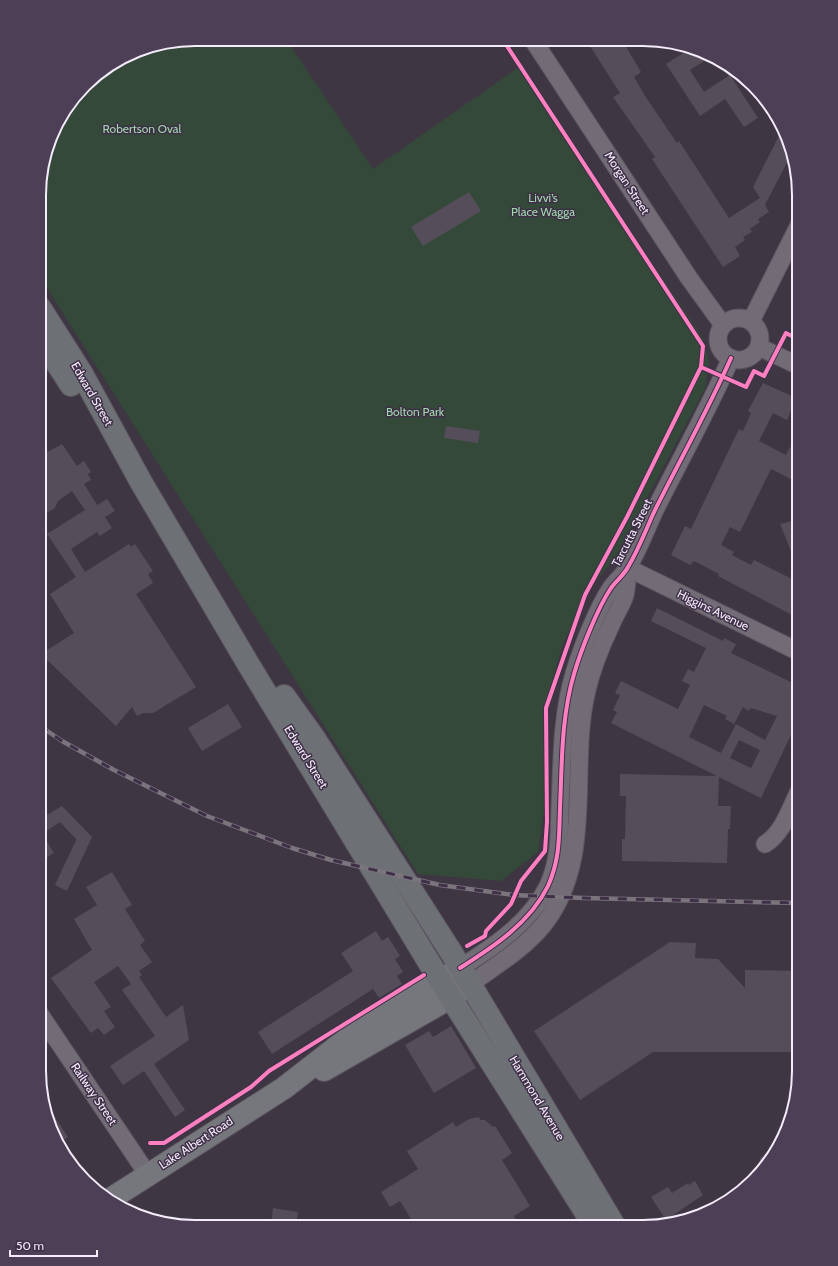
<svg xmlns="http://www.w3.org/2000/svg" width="838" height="1266" viewBox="0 0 838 1266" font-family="Cabin,sans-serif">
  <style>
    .green { fill: #344939 }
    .building { fill: #554e5a; fill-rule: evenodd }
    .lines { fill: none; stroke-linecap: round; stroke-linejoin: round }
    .minor-casing { stroke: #5b545f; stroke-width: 19 }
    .major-casing { stroke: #5b545f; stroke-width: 24 }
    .highway-casing { stroke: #5b545f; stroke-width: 24 }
    .minor { stroke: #716c75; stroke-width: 17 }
    .major { stroke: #76777c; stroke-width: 22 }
    .highway { stroke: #6d7175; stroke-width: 22 }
    .rail-casing { stroke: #7a747d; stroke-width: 4.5 }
    .rail { stroke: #3f3048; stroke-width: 3; stroke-dasharray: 9; stroke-linecap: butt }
    .cycleway-casing { stroke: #3f3048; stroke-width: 6 }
    .cycleway { stroke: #ff80c0; stroke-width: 4 }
    .labels { text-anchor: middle; stroke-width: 3; stroke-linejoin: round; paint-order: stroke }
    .park-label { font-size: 12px; fill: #9fd8ab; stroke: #3f3048 }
    .street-label { font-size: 12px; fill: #f4ebfb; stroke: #3f3048 }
    .rim { fill: none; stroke: #f4ebfb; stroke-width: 2 }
  </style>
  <rect width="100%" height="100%" fill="#3e3642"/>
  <polygon class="green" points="195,39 286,39 373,169 519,67 704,339 709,362 705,388 615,558 585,595 561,649 545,713 545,781 547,791 538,852 501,881 418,874 40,277 40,175 60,117 92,78 145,47"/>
  <g class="building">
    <polygon points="586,40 622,40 641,72 634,77 645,96 677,143 679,141 729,218 760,198 753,187 783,128 787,135 791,155 765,205 769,212 758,219 760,222 750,229 752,232 743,237 745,240 735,247 740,256 723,267 652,159 655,157 613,97 620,93"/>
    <polygon points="691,48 703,51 712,56 690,70 704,92 730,75 758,118 744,127 725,99 700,116 666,64"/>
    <polygon points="469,192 481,211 423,246 411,227"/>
    <polygon points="763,383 796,398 787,420 773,413 759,441 786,455 790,447 799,451 799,483 771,469 740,532 730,527 721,545 734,552 732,555 751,565 754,560 792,579 799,566 799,607 794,616 718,576 719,574 694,561 690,565 671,555 685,526 691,529 739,429 743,431 751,413 748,411"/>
    <polygon points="446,426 480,431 478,443 444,438"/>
    <polygon points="62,444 77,466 84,461 91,472 88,474 91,480 84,484 97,505 107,499 115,511 105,517 112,528 100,536 97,532 71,549 85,572 129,544 131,547 135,544 153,571 148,574 153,583 136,594 196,687 153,713 143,713 137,716 132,707 116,726 41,654 74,633 50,594 76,577 47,534 85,510 72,491 58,501 55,508 40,517 40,456"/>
    <polygon points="796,520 799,528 799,549 791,551 780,524"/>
    <path d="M657 608 723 641 724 638 736 644 731 653 799 686V718L761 798 719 777 718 806H731L730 829H728L727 863 622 861V839H625L626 796H620V774L717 776 611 723 617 712 613 710 620 695 615 693 621 681 678 709 690 685 682 681 688 669 694 672 706 648 651 621ZM704 705 727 716 725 719 734 724 743 707 749 711 751 708 777 716 765 740 736 724 721 753 689 737ZM739 740 760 750 751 768 730 758Z"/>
    <polygon points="228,704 242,727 202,751 188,728"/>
    <polygon points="62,806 92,837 67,891 55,885 77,838 76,839 60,822 42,834 54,853 39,862 39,820"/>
    <polygon points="112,872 132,905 125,909 145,941 140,945 152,962 139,971 142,975 139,977 166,1017 183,1005 189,1040 154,1064 185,1110 175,1117 144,1071 123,1085 110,1066 155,1036 122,990 131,984 118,966 94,982 111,1007 104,1011 115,1027 104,1035 98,1028 91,1033 51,978 92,950 74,919 97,905 86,887"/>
    <polygon points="376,931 382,941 388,937 400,956 395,959 403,972 397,976 402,984 379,998 373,989 272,1054 258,1032 353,971 341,953"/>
    <polygon points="670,942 696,943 695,958 718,959 745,988 745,970 799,971 799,1052 653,1052 580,1100 534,1031"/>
    <polygon points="451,1026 476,1068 434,1093 405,1045 429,1031 433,1037"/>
    <polygon points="46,1104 68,1137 58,1144 51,1131"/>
    <polygon points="479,1117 480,1120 485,1120 493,1127 495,1126 512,1153 502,1160 530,1206 514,1216 521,1227 399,1226 411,1219 400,1201 390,1207 381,1192 418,1169 407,1151 453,1122 456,1127 469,1119"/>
    <polygon points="779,1142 773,1158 759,1172 760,1158"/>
    <polygon points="695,1181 703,1195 666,1220 651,1197 668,1187 672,1193 688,1183 689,1185"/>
    <polygon points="273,1208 298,1212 296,1226 271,1226"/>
  </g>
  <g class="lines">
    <g class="minor-casing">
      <g id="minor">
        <polyline points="533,40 689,278 723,325"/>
        <circle cx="739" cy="339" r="21"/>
        <polyline points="751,321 799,225"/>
        <polyline points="759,347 799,366"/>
        <polyline points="628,568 799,652"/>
        <path d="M765 844C783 833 790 809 799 791"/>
        <path d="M460 968C493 947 530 923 548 886 560 859 559 837 560 808 562 764 561 718 574 674 581 650 597 609 611 588 616 581 624 575 628 567 639 549 646 529 655 510 680 460 708 410 731 358"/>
        <path d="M469 985C495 966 524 949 544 924 596 857 568 767 587 690 592 668 601 646 611 625 615 615 622 605 625 595 627 586 627 577 628 568"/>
        <polyline points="39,1013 148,1175"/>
      </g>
    </g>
    <g class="major-casing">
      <g id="major">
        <polyline points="324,1070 441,1003 469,985"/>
        <polyline points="109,1200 284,1088 347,1039 460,968"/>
      </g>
    </g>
    <g class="highway-casing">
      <g id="highway">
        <polyline points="40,308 82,374 141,482 247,662 441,982 595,1227"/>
        <polyline points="40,337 71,385"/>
        <polyline points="284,696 314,738 451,952 615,1227"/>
      </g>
    </g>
    <use href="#minor" class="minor"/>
    <use href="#major" class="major"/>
    <use href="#highway" class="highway"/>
    <g class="rail-casing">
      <polyline id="rail" points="40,726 62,741 114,770 207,816 292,848 331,860 440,885 513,895 584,898 799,903"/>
    </g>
    <use href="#rail" class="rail"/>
    <g class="cycleway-casing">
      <g id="cycleway">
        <polyline points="701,367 746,387 754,371 764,376 786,333 799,340"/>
        <polyline points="467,946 485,936 486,931 511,904 521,881 545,851 547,822 546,708 585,595 627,517 701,367 703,346 503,40"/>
        <path d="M460 968C493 947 530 923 548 886 560 859 559 837 560 808 562 764 561 718 574 674 581 650 597 609 611 588 616 581 624 575 628 567 639 549 646 529 655 510 680 460 708 410 731 358"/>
        <polyline points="150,1143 164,1143 251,1087 269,1071 424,975"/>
      </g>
    </g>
    <use href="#cycleway" class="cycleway"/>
  </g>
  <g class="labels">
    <g class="park-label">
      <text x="142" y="133">Robertson Oval</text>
      <text x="543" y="202">Livvi’s<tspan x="543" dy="14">Place Wagga</tspan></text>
      <text x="415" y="416">Bolton Park</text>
    </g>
    <g class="street-label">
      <text transform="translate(627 183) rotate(57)" y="4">Morgan Street</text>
      <text transform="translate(92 394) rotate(60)" y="4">Edward Street</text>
      <text transform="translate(632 533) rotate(-63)" y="4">Tarcutta Street</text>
      <text transform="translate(713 610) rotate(26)" y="4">Higgins Avenue</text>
      <text transform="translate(306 757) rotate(58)" y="4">Edward Street</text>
      <text transform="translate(94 1094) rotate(56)" y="4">Railway Street</text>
      <text transform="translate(537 1098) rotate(59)" y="4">Hammond Avenue</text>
      <text transform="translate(196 1143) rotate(-33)" y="4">Lake Albert Road</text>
    </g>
  </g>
  <path d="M0 0H838V1266H0ZM195 46H643A149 149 0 0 1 792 195V1071A149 149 0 0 1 643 1220H195A149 149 0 0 1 46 1071V195A149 149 0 0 1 195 46Z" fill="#4d3f56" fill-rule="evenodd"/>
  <path class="rim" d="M195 46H643A149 149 0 0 1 792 195V1071A149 149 0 0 1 643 1220H195A149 149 0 0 1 46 1071V195A149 149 0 0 1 195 46Z"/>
  <path d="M10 1250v6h87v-6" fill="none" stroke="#f4ebfb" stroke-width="2"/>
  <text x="16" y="1250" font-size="12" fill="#f4ebfb" stroke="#3f3048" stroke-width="3" paint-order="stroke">50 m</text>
</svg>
